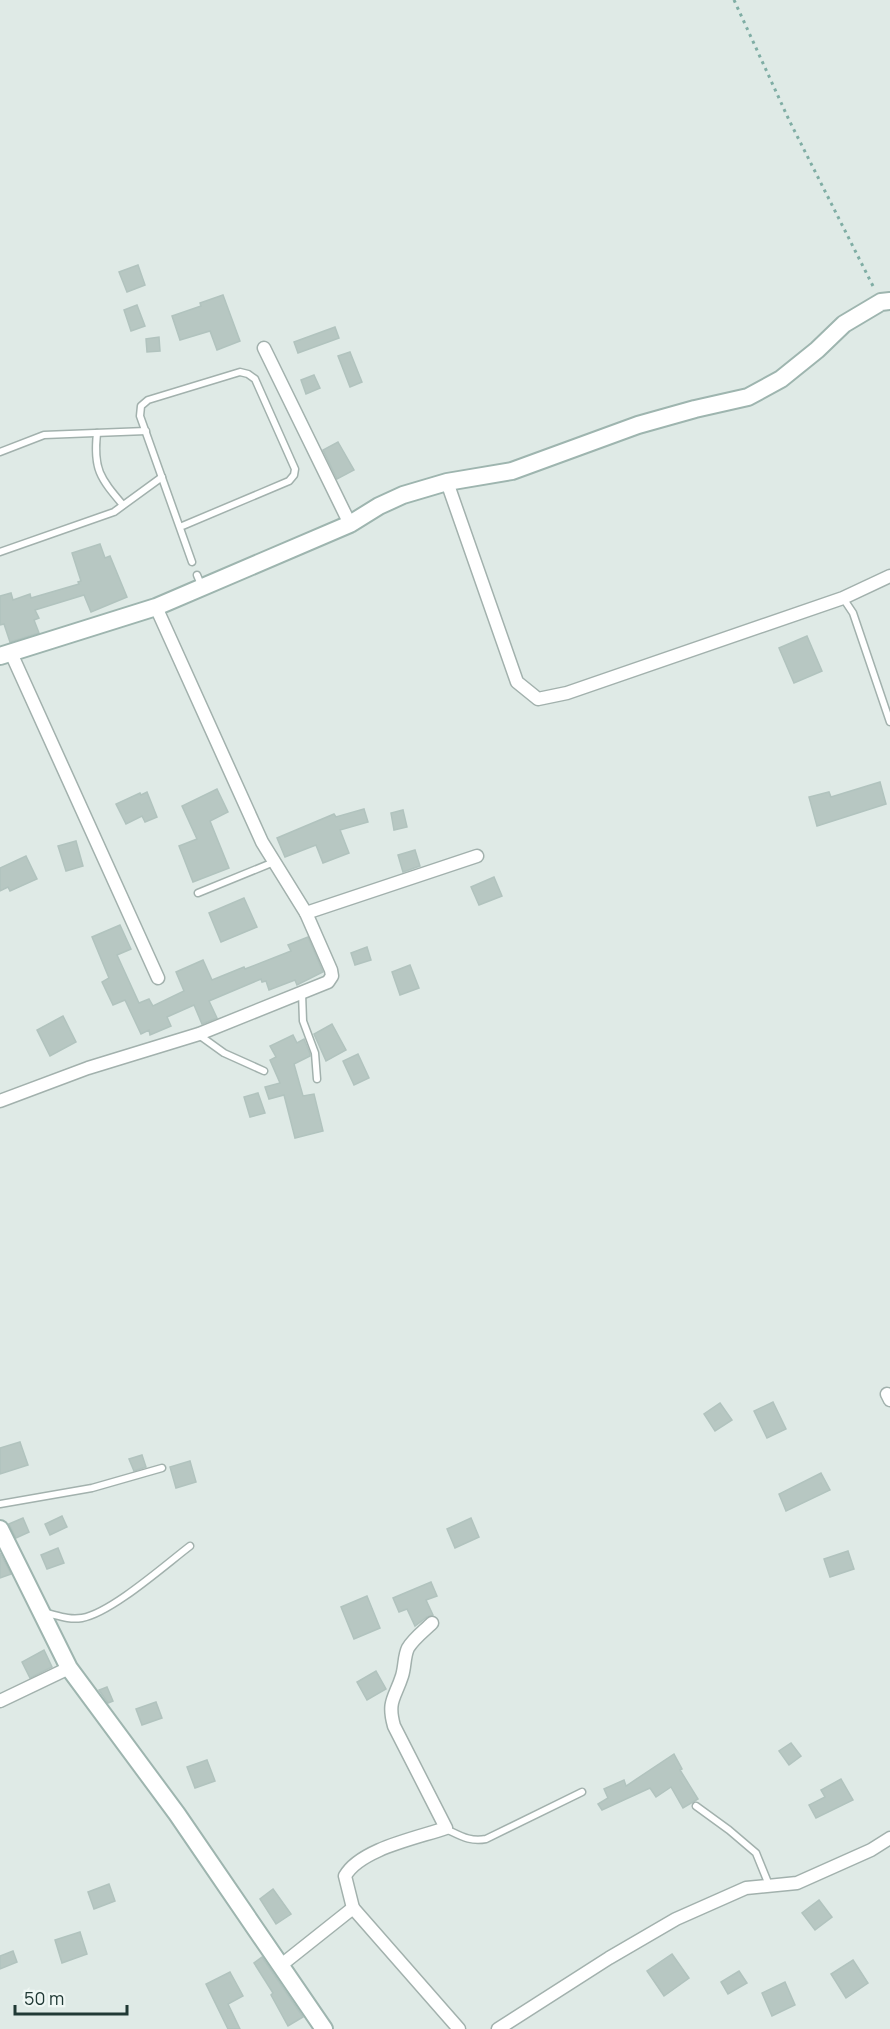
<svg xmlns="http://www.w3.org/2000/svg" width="890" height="2029" viewBox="0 0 890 2029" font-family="Manrope,sans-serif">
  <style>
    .building { fill: #b7c7c2; stroke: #b1c3be; stroke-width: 1.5 }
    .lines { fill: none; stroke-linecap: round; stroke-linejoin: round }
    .lane-casing { stroke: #a2b1ad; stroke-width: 9 }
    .street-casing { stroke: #a2b1ad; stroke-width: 15 }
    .secondary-casing { stroke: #9eb5af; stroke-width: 20 }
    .path { stroke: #7fada4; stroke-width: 3; stroke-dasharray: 3 4.5; stroke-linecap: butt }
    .lane { stroke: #fff; stroke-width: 6 }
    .street { stroke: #fff; stroke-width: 12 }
    .secondary { stroke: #fff; stroke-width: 16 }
  </style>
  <rect width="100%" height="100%" fill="#dfeae6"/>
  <g class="building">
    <polygon points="138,265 145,285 127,292 119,272"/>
    <polygon points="223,295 240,341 217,350 210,331 180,340 172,316 201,306 200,303"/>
    <polygon points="137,305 145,326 131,331 124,310"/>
    <polygon points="335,327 339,338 298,353 294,342"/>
    <polygon points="159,337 160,351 147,352 146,339"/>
    <polygon points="350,352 362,382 350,387 338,356"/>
    <polygon points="314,375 320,388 306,394 301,380"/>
    <polygon points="338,442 354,470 337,479 323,450"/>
    <polygon points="100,544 105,558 110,556 127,597 91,612 84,595 35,610 39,618 34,620 39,633 10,642 4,624 0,625 0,596 11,593 13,600 30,594 31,598 79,584 78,582 81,581 72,553"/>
    <polygon points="807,636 822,671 794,683 779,648"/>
    <polygon points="880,782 886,804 817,826 809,797 829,792 831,797"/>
    <polygon points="217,789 228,812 210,821 229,868 193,882 179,846 197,839 182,806"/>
    <polygon points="147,792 157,817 145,822 142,816 126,824 116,804 140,793 141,795"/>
    <polygon points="364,809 368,822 340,830 349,853 323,863 316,845 285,857 277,838 334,814 336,817"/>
    <polygon points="403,810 407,827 394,830 391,813"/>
    <polygon points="76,841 83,866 66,871 58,846"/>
    <polygon points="415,850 420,866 403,872 398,855"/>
    <polygon points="26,856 37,879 10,891 8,887 0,891 0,868"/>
    <polygon points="494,877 502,896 479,905 471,887"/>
    <polygon points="244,898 257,927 221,942 209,913"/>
    <polygon points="120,925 131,949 117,955 139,1003 149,999 153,1006 184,991 176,972 203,960 212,980 244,967 245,969 291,951 288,945 308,937 323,972 297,985 295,980 269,990 266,981 262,982 261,979 209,1001 217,1018 202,1024 194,1005 167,1017 171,1026 150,1035 149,1030 141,1034 125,1000 113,1005 102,982 109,978 92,937"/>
    <polygon points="367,947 371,960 355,965 351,953"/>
    <polygon points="410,965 419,988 400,995 392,972"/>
    <polygon points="63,1016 76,1042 50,1056 37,1030"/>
    <polygon points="332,1024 346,1050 326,1061 314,1034"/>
    <polygon points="293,1035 297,1043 304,1039 310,1054 310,1056 294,1064 303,1096 314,1094 323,1131 295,1138 284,1095 269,1099 265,1087 280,1083 270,1060 276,1057 270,1046"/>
    <polygon points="358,1054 369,1078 354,1085 343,1061"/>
    <polygon points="258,1093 265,1113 250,1117 244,1097"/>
    <polygon points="773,1402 786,1429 767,1438 754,1411"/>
    <polygon points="720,1403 732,1420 715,1431 704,1414"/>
    <polygon points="20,1442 28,1465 0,1474 0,1448"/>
    <polygon points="142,1455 146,1467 134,1471 129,1459"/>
    <polygon points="190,1461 196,1482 176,1488 170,1467"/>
    <polygon points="821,1473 830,1490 786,1511 779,1494"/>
    <polygon points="62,1516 67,1527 50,1535 45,1524"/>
    <polygon points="23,1518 29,1532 16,1538 9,1524"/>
    <polygon points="471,1518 479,1537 455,1548 447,1529"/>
    <polygon points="58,1548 64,1563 47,1569 41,1555"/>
    <polygon points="848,1551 854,1569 830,1577 824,1559"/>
    <polygon points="0,1553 11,1574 0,1578"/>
    <polygon points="431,1582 437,1596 426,1600 433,1615 427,1617 415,1626 407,1609 399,1612 393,1598"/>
    <polygon points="367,1596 380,1628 354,1639 341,1607"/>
    <polygon points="44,1650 52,1667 30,1678 22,1662"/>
    <polygon points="376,1671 386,1689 367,1700 357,1682"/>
    <polygon points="107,1687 113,1701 108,1703 99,1690"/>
    <polygon points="156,1702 162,1718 142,1725 136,1709"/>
    <polygon points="791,1743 801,1756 789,1765 779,1751"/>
    <polygon points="674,1754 682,1769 680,1770 698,1799 683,1808 671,1787 656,1797 650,1788 602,1810 598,1804 608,1798 604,1789 624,1780 626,1786"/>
    <polygon points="207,1760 215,1781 195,1788 187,1767"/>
    <polygon points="841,1779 853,1800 816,1818 809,1805 825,1797 821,1790"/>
    <polygon points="109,1884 115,1901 94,1909 88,1892"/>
    <polygon points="273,1889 291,1914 276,1924 260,1899"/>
    <polygon points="819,1900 832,1917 815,1930 802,1913"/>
    <polygon points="80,1932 87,1954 62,1963 55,1940"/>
    <polygon points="13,1951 17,1962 0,1969 0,1956"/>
    <polygon points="672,1954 689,1978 664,1996 647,1971"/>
    <polygon points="262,1957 303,2017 288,2026 271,1995 273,1993 254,1963"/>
    <polygon points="853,1960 868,1983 846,1998 831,1974"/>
    <polygon points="739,1971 747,1983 728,1994 721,1982"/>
    <polygon points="230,1972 243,1996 228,2004 240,2029 228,2029 206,1984"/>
    <polygon points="785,1982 795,2005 772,2016 762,1993"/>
  </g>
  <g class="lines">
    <g class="lane-casing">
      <g id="lane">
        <path d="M97 433C93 469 100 478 123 505"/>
        <polyline points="0,452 44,435 146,431"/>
        <polyline points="180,527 289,481 294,475 295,469 255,379 248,374 240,372 148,400 141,406 140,416 192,562"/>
        <polyline points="0,552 114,512 162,477"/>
        <polyline points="197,575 202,587"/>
        <polyline points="843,598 853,613 890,722"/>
        <polyline points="198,893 274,862"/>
        <polyline points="302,993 303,1021 315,1053 317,1079"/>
        <polyline points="199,1035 224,1053 264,1071"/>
        <polyline points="0,1504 92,1488 162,1468"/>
        <path d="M46 1613C59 1616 69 1620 82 1618 111 1613 165 1565 190 1546"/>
        <polyline points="696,1806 729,1830 756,1853 769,1885"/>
        <path d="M446 1829C461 1836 470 1842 486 1839L582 1792"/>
      </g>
    </g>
    <g class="street-casing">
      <g id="street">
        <polyline points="264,348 350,524"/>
        <polyline points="447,482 517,682 538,699 567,693 843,598 890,576"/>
        <polyline points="156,607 262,842 306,913"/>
        <polyline points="11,653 158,978"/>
        <polyline points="0,1101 88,1068 199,1034 328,982 332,976 331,970 306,913 477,856"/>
        <polyline points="887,1394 890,1400"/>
        <polyline points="0,1701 69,1668"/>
        <path d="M353 1908 345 1876C360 1849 417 1838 446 1828L394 1726C387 1701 395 1698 402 1676 405 1667 404 1656 408 1648 414 1638 424 1631 432 1623"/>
        <polyline points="280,1966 353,1908 459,2029"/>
        <polyline points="498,2029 609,1958 676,1919 746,1888 797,1883 871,1850 890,1838"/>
      </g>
    </g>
    <g class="secondary-casing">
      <g id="secondary">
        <polyline points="0,656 156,607 350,524 379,506 403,495 447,482 512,471 638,425 695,409 748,397 781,379 817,350 844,324 881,302 890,301"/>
        <polyline points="0,1529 69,1668 177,1814 324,2029"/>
      </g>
    </g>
    <polyline class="path" points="734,0 789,120 875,290"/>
    <use href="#lane" class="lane"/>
    <use href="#street" class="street"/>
    <use href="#secondary" class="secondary"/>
  </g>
  <path d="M15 2005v9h112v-9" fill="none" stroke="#203935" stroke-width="3"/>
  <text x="24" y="2005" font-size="18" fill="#203935" stroke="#eff7f4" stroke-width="4.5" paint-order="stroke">50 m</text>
</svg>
